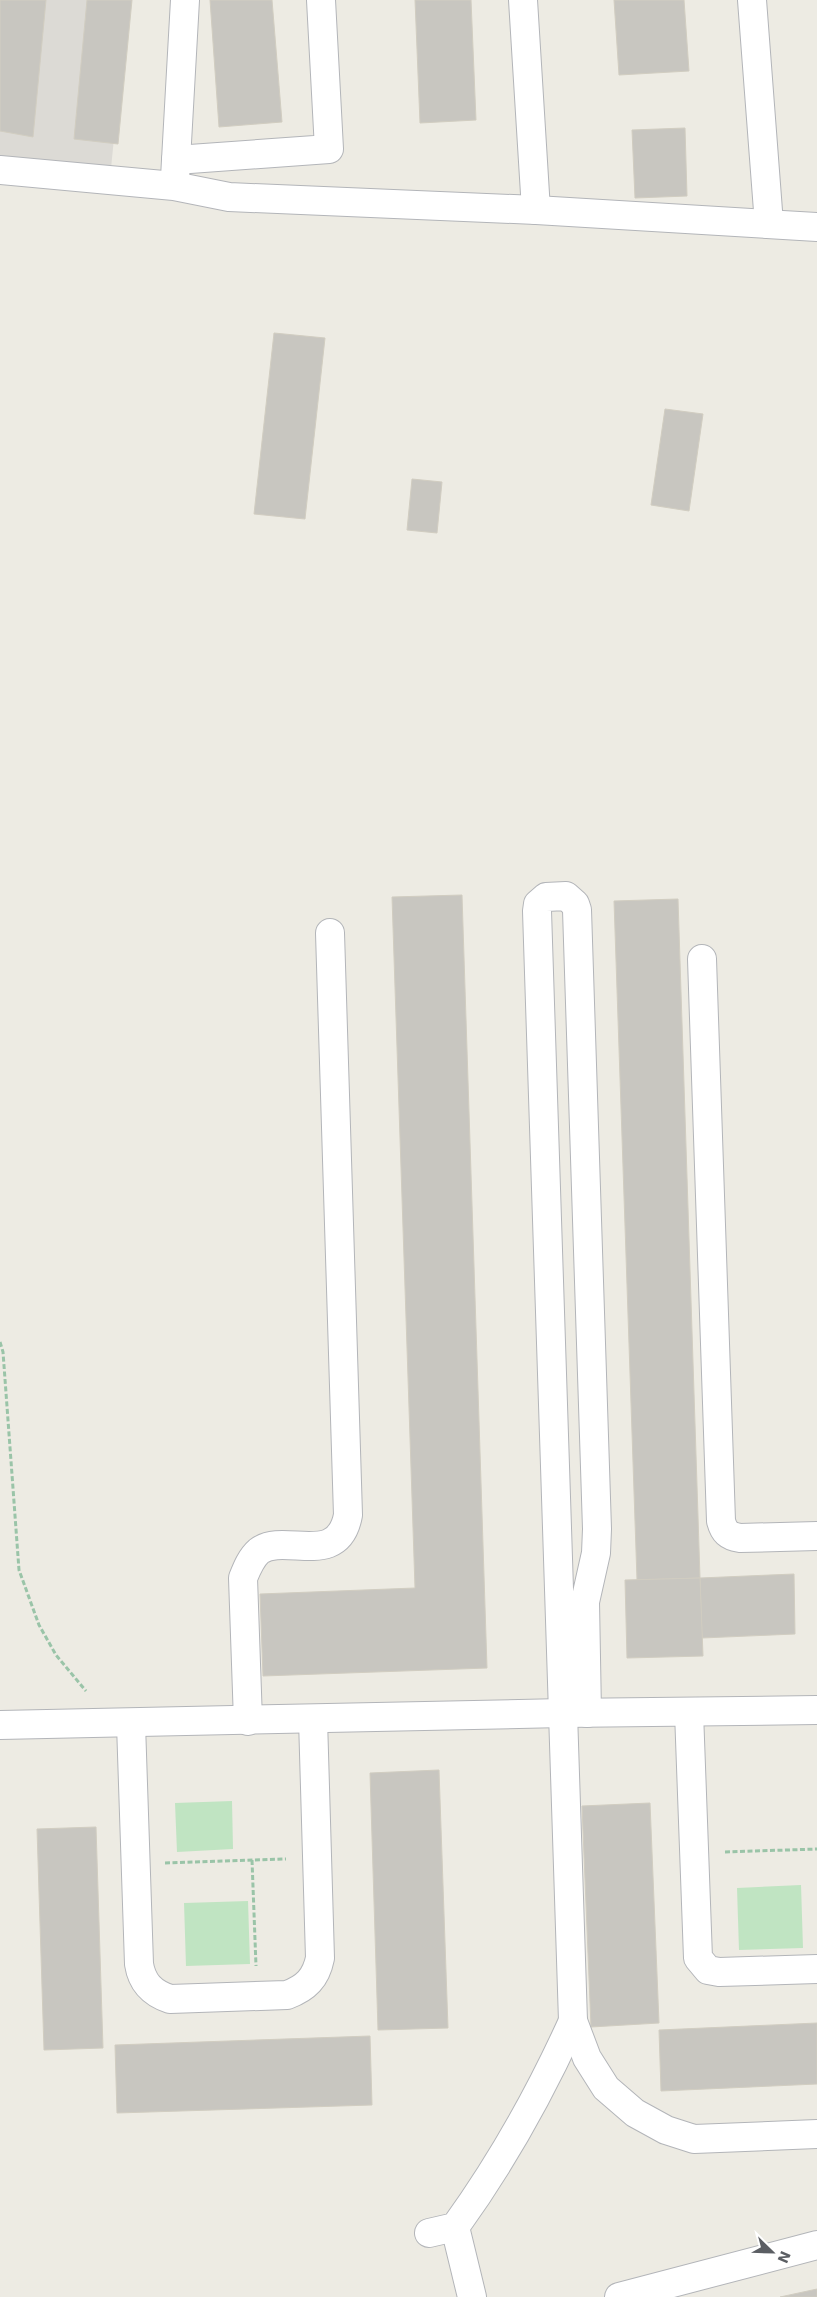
<svg xmlns="http://www.w3.org/2000/svg" width="817" height="2297" viewBox="0 0 817 2297" font-family="'DejaVu Sans',sans-serif">
  <style>
    .industrial { fill: #dcdad5 }
    .green { fill: #c0e4c2 }
    .building { fill: #c8c6c0; stroke: #d1cdc1 }
    .lines { fill: none; stroke-linecap: round; stroke-linejoin: round }
    .minor-casing { stroke: #b3b5b9; stroke-width: 30 }
    .path { stroke: #9ac4a8; stroke-width: 3; stroke-dasharray: 5 2.5; stroke-linecap: butt }
    .minor { stroke: #fff; stroke-width: 28 }
  </style>
  <rect width="100%" height="100%" fill="#edebe3"/>
  <polygon class="industrial" points="0,0 128,0 111,168 0,157"/>
  <g class="green">
    <polygon points="232,1801 233,1849 177,1852 175,1803"/>
    <polygon points="801,1885 803,1948 739,1950 737,1888"/>
    <polygon points="248,1901 250,1964 186,1966 184,1903"/>
  </g>
  <g class="building">
    <polygon points="0,0 46,0 33,137 0,131"/>
    <polygon points="87,0 132,0 118,144 74,139"/>
    <polygon points="210,0 272,0 282,122 219,127"/>
    <polygon points="415,0 471,0 476,120 420,123"/>
    <polygon points="614,0 684,0 689,71 619,75"/>
    <polygon points="685,128 687,196 635,198 632,130"/>
    <polygon points="274,333 325,338 305,519 254,514"/>
    <polygon points="665,409 703,414 689,511 651,505"/>
    <polygon points="412,479 442,482 437,533 407,530"/>
    <polygon points="462,895 487,1668 263,1676 260,1594 415,1588 392,897"/>
    <polygon points="678,899 700,1578 637,1580 614,901"/>
    <polygon points="794,1574 795,1634 702,1638 700,1578"/>
    <polygon points="700,1578 703,1656 627,1658 625,1580"/>
    <polygon points="439,1770 448,2028 378,2030 370,1773"/>
    <polygon points="650,1803 659,2023 591,2027 582,1806"/>
    <polygon points="96,1827 103,2048 44,2050 37,1829"/>
    <polygon points="817,2023 817,2084 661,2091 659,2030"/>
    <polygon points="370,2036 372,2105 117,2113 115,2045"/>
    <polygon points="817,2289 817,2297 780,2297"/>
  </g>
  <g class="lines">
    <g class="minor-casing">
      <g id="minor">
        <polyline points="523,0 536,210"/>
        <polyline points="752,0 769,224"/>
        <polyline points="176,160 329,149 321,0"/>
        <polyline points="0,170 174,186 229,197 536,210 817,227"/>
        <polyline points="175,178 185,0"/>
        <path d="M702 959 721 1521C724 1532 728 1536 740 1538L817 1536"/>
        <polyline points="689,1712 698,1958 708,1970 719,1972 817,1969"/>
        <polyline points="587,1713 585,1602 596,1553 597,1529 577,910 575,904 566,896 546,897 538,904 537,911 573,2021 587,2058 606,2088 635,2113 666,2130 694,2139 817,2134"/>
        <path d="M248 1721 243 1578C247 1568 251 1558 259 1551 285 1532 338 1569 348 1515L330 933"/>
        <path d="M131 1724 139 1964C142 1983 152 1993 170 1999L287 1995C306 1988 316 1978 320 1958L313 1719"/>
        <polyline points="0,1725 563,1713 817,1710"/>
        <polyline points="455,2227 472,2297"/>
        <path d="M429 2233 455 2227C502 2162 540 2094 573 2021"/>
        <polyline points="619,2297 817,2245"/>
      </g>
    </g>
    <g class="path">
      <polyline points="0,1342 3,1352 19,1570 39,1625 56,1655 86,1691"/>
      <polyline points="725,1852 817,1849"/>
      <polyline points="252,1860 256,1966"/>
      <polyline points="165,1863 286,1859"/>
    </g>
    <use href="#minor" class="minor"/>
  </g>
  <g transform="translate(772 2252) rotate(113)" stroke="#ffffff" stroke-width="4" paint-order="stroke">
  <path d="M0-4L9 19L0 12L-9 19Z" fill="#5b5e63"/>
  <text y="-8" font-size="14" font-weight="bold" text-anchor="middle" fill="#5b5e63">N</text>
  </g>
</svg>
